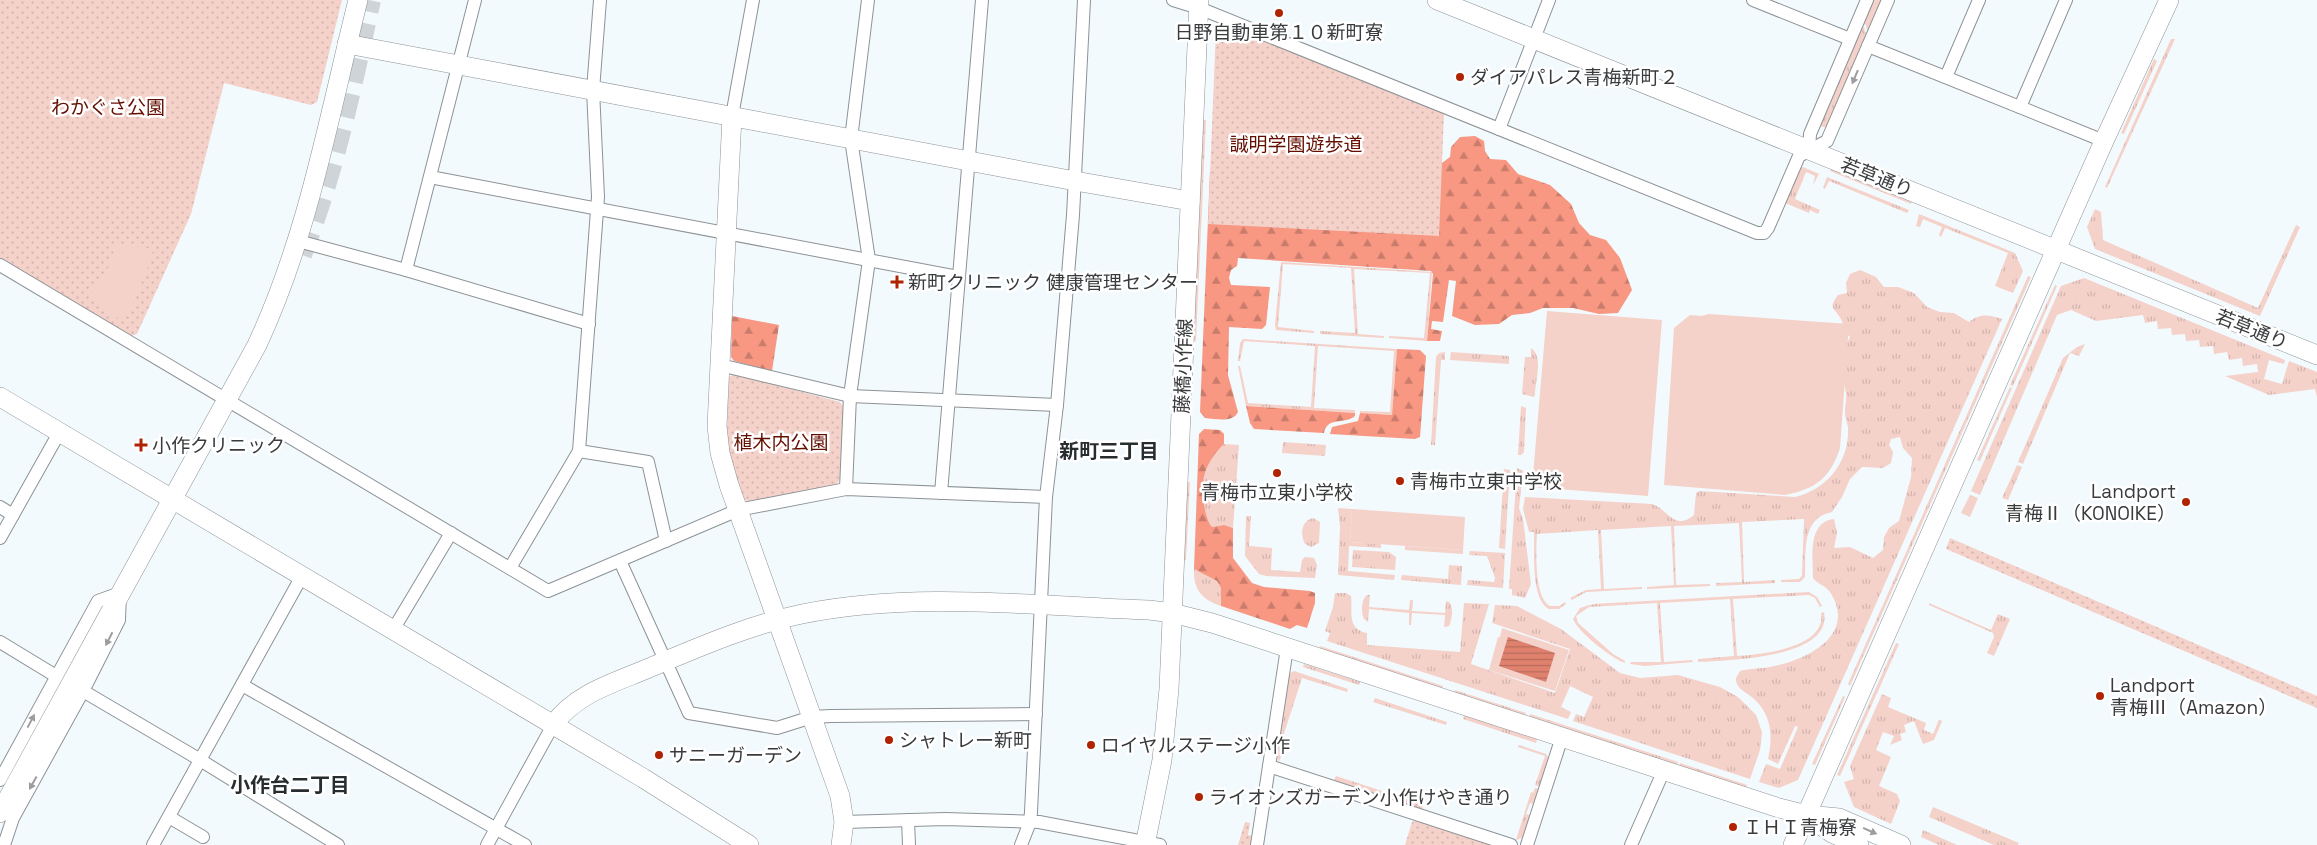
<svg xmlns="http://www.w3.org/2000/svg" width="2317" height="845" viewBox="0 0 2317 845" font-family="'Space Grotesk','Noto Sans JP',sans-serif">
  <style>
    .grass { fill: url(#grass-tufts) }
    .forest { fill: url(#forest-firs) }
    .park { fill: url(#park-dots) }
    .pitch { fill: #f4d1c9 }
    .water { fill: url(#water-rules) }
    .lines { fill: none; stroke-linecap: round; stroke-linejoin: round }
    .highway-tunnel { stroke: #ced4d7; stroke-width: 24; stroke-dasharray: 24 12; stroke-linecap: butt }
    .street-casing { stroke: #8d9296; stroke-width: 14 }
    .secondary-casing { stroke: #8d9296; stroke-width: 20 }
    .street { stroke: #fff; stroke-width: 12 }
    .secondary { stroke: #fff; stroke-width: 19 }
    .oneway { fill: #9c9d9e }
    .poi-dot { fill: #af2202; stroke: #fff; stroke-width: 2 }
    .labels { text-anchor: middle; stroke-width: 5; stroke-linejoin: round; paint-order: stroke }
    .poi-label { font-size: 19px; fill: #393b3d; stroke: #fff; text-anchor: start }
    .park-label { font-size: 19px; fill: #640e00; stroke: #fff }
    .street-label { font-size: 19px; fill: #393b3d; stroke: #fff }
    .neighbourhood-label { font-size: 20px; font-weight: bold; fill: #272c2f; stroke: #fff }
  </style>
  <defs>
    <pattern id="grass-tufts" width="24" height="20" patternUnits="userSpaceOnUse" patternTransform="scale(1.25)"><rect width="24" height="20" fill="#f4d1c9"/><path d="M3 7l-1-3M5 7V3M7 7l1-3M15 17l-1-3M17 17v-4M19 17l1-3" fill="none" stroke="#d2b4ae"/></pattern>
    <pattern id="forest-firs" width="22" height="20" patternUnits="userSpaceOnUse" patternTransform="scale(1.25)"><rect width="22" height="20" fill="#f89782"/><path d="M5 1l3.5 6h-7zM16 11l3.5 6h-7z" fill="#ca7c6c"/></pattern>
    <pattern id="park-dots" width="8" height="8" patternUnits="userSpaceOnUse" patternTransform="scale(1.25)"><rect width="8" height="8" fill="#f4d1c9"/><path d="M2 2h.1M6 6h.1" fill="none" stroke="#d2b4ae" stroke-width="1.8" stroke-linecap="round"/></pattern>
    <pattern id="water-rules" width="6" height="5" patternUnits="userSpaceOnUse" patternTransform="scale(1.25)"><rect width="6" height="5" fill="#e0816e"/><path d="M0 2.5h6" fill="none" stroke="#b76b5c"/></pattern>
  </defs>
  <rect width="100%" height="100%" fill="#f3fafe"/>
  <g class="grass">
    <polygon points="1871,0 1884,0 1872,28 1867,30 1866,25 1861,23"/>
    <polygon points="1864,27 1865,32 1869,34 1827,128 1820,126 1859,29"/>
    <polygon points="2171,39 2175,39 2107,188 2105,187"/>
    <polygon points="2154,59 2157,61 2124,134 2121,133"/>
    <polygon points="1203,120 1206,120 1196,341 1193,341"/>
    <polygon points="1803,167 1819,174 1813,185 1815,176 1806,172 1795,199 1820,210 1818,214 1810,210 1809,213 1785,203 1799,169"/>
    <polygon points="1831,169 1912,202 1911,204 1830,171"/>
    <polygon points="1827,177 1909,210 1907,213 1829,181 1825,189 1823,188"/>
    <polygon points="2095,209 2101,212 2103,240 2258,308 2296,225 2300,227 2260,316 2095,249 2087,227"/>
    <polygon points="1919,214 2015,253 2023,271 2013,293 1995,286 2008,253 1945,228 1941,237 1939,235 1942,227 1923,219 1920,227 1916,226"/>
    <polygon points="1281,262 1432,272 1427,341 1389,338 1389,336 1424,338 1430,273 1354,269 1358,334 1384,336 1384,338 1320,334 1320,331 1355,333 1351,268 1283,264 1278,327 1314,331 1314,333 1276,330 1275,325"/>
    <path d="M1860 270 1876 277 1884 287H1898L1914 293 1927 307 1940 312 1954 313 1969 322C1981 313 1988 315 2002 319L1798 780 1779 788 1759 782 1766 764 1780 769 1798 727 1795 726 1778 764 1768 759C1773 736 1772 715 1753 698 1746 692 1735 688 1736 678L1740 671C1751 668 1763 669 1774 666 1809 659 1857 634 1830 592 1825 585 1817 584 1813 578 1813 558 1807 522 1834 519L1837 533 1834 548 1850 547 1873 558 1883 550 1884 537 1889 528 1899 521 1911 477 1912 458 1903 448 1900 437 1891 439 1889 445 1893 452 1891 463 1883 468 1862 467 1850 479 1842 497 1832 512C1801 518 1806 552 1805 577L1800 582H1781V580L1799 579 1802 576 1804 519 1742 522 1744 582 1775 580V583L1716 586V583L1742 582 1739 523 1674 526 1676 585 1710 584V586L1647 589V587L1674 585 1671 526 1601 530 1604 589 1642 587V589L1586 592 1572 600 1570 598 1586 590 1601 589 1598 530 1537 534C1536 550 1534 598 1550 606H1559L1565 602 1566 604 1559 609H1549C1530 599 1535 551 1534 532H1529L1523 509 1525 497 1652 504C1667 508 1674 532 1694 515L1696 493 1699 491 1795 497C1827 490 1850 461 1848 427 1847 422 1845 417 1845 412 1845 405 1847 399 1846 393 1844 380 1839 369 1842 355 1844 349 1847 343 1850 337 1843 331 1844 326 1841 319 1834 307 1828 309 1838 295L1847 293 1846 283 1850 274Z"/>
    <polygon points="2028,276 2031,277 1850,686 1848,684"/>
    <polygon points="2084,278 2285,360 2284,364 2269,360 2264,379 2282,384 2289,361 2317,372 2317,397 2315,389 2269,395 2225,376 2258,372 2257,364 2243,366 2242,358 2229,360 2227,352 2214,354 2213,346 2200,347 2199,340 2186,341 2185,334 2172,335 2171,328 2158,329 2157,321 2145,323 2143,315 2096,321 2071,310 2057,315 1980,495 1971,491 2061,286"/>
    <polygon points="2055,285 2057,286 2013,386 2010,385"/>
    <polygon points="1243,339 1397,349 1392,415 1360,413 1360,411 1390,412 1394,351 1318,346 1314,408 1355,410 1355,413 1246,406 1238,366 1240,366 1248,403 1311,407 1315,346 1244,341 1240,361 1238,361 1240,343"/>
    <polygon points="2085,344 2079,356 2070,353 2023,464 2018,462 2063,358 2077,347"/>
    <path d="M1531 348C1544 357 1535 381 1535 394L1534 397 1522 394 1525 357H1531Z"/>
    <polygon points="1445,352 1445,360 1441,360 1435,445 1431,445 1436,357 1439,353"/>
    <polygon points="1451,352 1509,356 1509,364 1450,360"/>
    <polygon points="2010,387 2012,388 1980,461 1977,460"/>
    <polygon points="1521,406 1526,408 1524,452 1521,455 1518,455"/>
    <polygon points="1283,442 1326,445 1325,456 1282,453"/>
    <path d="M1224 444 1239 445 1233 528 1224 525 1212 527C1203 515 1199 483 1206 470 1210 460 1216 452 1224 444Z"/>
    <polygon points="2017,465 2022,467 2008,500 2002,498"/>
    <polygon points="1517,468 1523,471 1519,508 1523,519 1531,584 1525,598 1512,595 1512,589 1509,589"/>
    <polygon points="1504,469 1510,470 1505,549 1499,548"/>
    <polygon points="1187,482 1190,482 1186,560 1183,560"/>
    <polygon points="1970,495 1978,498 1970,517 1961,513"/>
    <polygon points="1338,508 1352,509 1350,542 1381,544 1381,548 1349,546 1348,571 1395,575 1394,580 1338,575 1340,527"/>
    <polygon points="1246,516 1251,516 1249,546 1272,548 1271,570 1300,572 1302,560 1305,557 1314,558 1317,565 1315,578 1266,576 1259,574 1245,556"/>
    <path d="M1313 518 1320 522 1319 543 1311 547 1305 544C1300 534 1301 521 1313 518Z"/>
    <polygon points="1405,546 1463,550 1463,554 1405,550"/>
    <polygon points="1353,550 1389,552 1396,557 1395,570 1352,567"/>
    <polygon points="1470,551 1505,553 1503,588 1467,585 1468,580 1494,582 1495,578 1487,556 1469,555"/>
    <polygon points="1449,565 1462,566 1461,585 1401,580 1402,575 1448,579"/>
    <path d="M1194 569 1217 581 1221 588V606C1202 600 1193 589 1194 569Z"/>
    <path d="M1809 592 1817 597 1822 606 1820 607 1815 598 1809 595 1733 599 1737 656C1760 655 1827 648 1821 613L1824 612C1833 659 1726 660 1698 662V659L1734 656 1730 599 1660 603 1664 662 1692 660 1693 662 1645 666 1630 664 1631 662H1661L1657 603 1589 607 1576 616 1578 623 1613 654 1625 661V663C1611 658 1578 632 1573 619L1580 608 1593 604Z"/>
    <path d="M1335 593H1346L1351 596C1353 611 1346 629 1367 633V645L1460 652 1464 603 1489 604 1471 664 1555 693 1570 649 1492 623 1495 605 1517 606 1561 629 1620 673 1640 678 1678 675 1720 687 1738 697 1756 715 1762 732 1760 750 1750 779 1573 721 1576 714 1584 717 1593 697 1570 686 1561 707 1571 712 1568 719 1327 641 1330 633 1325 631 1333 607Z"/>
    <path d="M1367 595H1370L1369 607 1409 610 1410 600H1413L1412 611 1445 613 1446 601 1449 602C1454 606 1452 620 1449 626L1444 627 1445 615 1412 613 1411 625H1409V613L1369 609 1368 622 1364 619C1361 613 1361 599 1367 595Z"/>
    <polygon points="1929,603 1991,630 1998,614 2010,619 1994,656 1987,653 1994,637 1993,633 1929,605"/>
    <polygon points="1896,643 1899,644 1840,776 1837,775"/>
    <polygon points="1320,646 1443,686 1442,689 1319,650"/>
    <polygon points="1304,664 1360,682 1359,685 1303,667"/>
    <polygon points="1294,671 1348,689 1347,692 1302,678 1280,746 1284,748 1279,762 1277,757 1289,674"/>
    <polygon points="1455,690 1526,713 1525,716 1454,693"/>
    <polygon points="1882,694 1891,698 1888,707 1926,723 1924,730 1933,734 1939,720 1942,721 1934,740 1923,744 1914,721 1904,725 1906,732 1900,734 1902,740 1890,745 1894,736 1883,732 1876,750 1891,757 1879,786 1897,794 1900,801 1891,824 1854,807 1844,782 1854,779 1850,766"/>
    <polygon points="1843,696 1845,697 1815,765 1812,764"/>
    <polygon points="1375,698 1447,722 1446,725 1373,702"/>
    <polygon points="1530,714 1678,762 1677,765 1529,717"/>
    <polygon points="1464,715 1537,739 1536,743 1463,719"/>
    <polygon points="1519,745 1546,754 1549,759 1540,787 1535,785 1545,756 1518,747"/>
    <polygon points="1680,763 1747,785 1746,788 1679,766"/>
    <polygon points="1336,776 1422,804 1423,810 1334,780"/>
    <polygon points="1535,788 1539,789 1534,804 1530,803 1526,814 1531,816 1524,837 1516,840 1531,792 1533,793"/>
    <polygon points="1933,807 2019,843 2018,845 1994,845 1929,817"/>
    <polygon points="1923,830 1957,845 1939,845 1921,837"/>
  </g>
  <g class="forest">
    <path d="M1475 136 1484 141 1485 151 1490 159 1506 160 1518 174 1550 185 1571 204 1579 223 1590 235 1606 240 1620 258 1632 290 1618 313 1599 314 1573 308H1543L1530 313 1512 315 1499 324 1475 325 1452 316 1456 281 1449 280 1443 322 1432 321 1431 329 1442 331 1440 341H1427L1433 274 1431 271 1238 258 1237 266 1231 270 1229 278 1231 285 1270 287 1266 325 1262 329 1229 327 1228 375 1238 412C1233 423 1216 419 1205 418L1200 412 1210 171 1430 161 1442 163 1450 157 1451 147 1460 137Z"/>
    <polygon points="732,316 779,325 772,371 734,361 731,357"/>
    <polygon points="1397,349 1420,350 1426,356 1420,437 1415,439 1330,434 1332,427 1358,421 1360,413 1392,415"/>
    <path d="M1246 406 1355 413V416C1345 425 1327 416 1324 433L1254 429 1250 423Z"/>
    <path d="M1204 429 1220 430 1224 434V444C1216 452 1210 460 1206 470 1200 483 1203 516 1212 527L1224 525 1233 528V558L1252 583 1264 587 1310 591 1315 593V603L1307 628 1297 625 1290 629 1221 606V588L1217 581 1194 569 1199 434Z"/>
  </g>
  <g class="park">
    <polygon points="0,0 342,0 317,102 311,105 224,83 191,214 137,334 131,336 0,258"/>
    <polygon points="1222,24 1444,114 1439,236 1208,224 1216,29"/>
    <polygon points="734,374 840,402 843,406 840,479 836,485 749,502 742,498 729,456 727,432 729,377"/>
    <polygon points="1950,538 2317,696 2317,708 1946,549"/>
    <polygon points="1417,820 1495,845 1405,845 1412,822"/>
    <polygon points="1245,822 1250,823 1248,835 1253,836 1251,845 1238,845"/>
  </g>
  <g class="pitch">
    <polygon points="116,244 153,249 152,257 128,316 120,320 94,300 91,293 107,270"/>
    <polygon points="1547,311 1662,320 1648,496 1532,487"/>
    <path d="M1709 314 1849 324 1840 448C1830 478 1816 489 1785 495L1664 485 1674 328 1690 315 1702 316Z"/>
    <polygon points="1352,509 1465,517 1463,550 1350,542"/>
    <polygon points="1502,628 1569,650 1555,691 1489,670 1498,637 1500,637"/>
  </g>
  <polygon class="water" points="1508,637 1555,653 1546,682 1499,666"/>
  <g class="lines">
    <path class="highway-tunnel" d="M300 254C333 171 350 86 369 0"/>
    <g class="street-casing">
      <g id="street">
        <polyline points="1173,0 1199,8 1757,233 1764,233 1768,228 1799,156 1827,141 1888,0"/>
        <polyline points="1753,0 1850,39"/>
        <polyline points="1868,46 2104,141"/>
        <polyline points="1946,77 1979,0"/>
        <polyline points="2020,107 2066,0"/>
        <polyline points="732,116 753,0"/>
        <polyline points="1499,129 1549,0"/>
        <polyline points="1809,150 1810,134 1867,0"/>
        <polyline points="430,177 958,277"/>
        <polyline points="298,241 406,270 589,324"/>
        <polyline points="0,265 548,591 738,510 846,489 1046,497"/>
        <polyline points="406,270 475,0"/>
        <polyline points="720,365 850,396 1057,405"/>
        <polyline points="579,451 648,462 666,541"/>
        <polyline points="846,489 850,396 869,260 851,139 868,0"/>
        <polyline points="941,493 982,0"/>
        <polyline points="0,507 13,515"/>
        <polyline points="0,538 59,433"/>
        <polyline points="620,561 689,713 777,728 812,717 831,716 1036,714"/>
        <polyline points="510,568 579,451 598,197 593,90 600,0"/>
        <polyline points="393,630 451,533"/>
        <polyline points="0,642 56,676"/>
        <polyline points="242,685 525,845"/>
        <polyline points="83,691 192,755 338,845"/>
        <polyline points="1269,766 1511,845"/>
        <polyline points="0,780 98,601 120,593 119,620 83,691 13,818 4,845"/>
        <polyline points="169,817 203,837"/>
        <polyline points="908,820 909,845"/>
        <polyline points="844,822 945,819 1039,822 1160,845"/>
        <polyline points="153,845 302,576"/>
        <polyline points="487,845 553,725"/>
        <polyline points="1021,845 1030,822 1031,812 1046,497 1057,405 1073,215 1084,0"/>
        <polyline points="1257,845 1287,648"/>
        <polyline points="1527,845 1562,737"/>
        <polyline points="1631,845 1664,770"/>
      </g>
    </g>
    <g class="secondary-casing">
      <g id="secondary">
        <polyline points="1437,0 2317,355"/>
        <polyline points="347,44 1075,181 1190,201"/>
        <polyline points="732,116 717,426 720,453 729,485 840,796 844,822 841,845"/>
        <polyline points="0,397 643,778 749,845"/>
        <path d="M553 725C576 693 614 683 649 668 699 647 749 625 802 614 916 591 1034 606 1149 610L1172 613 1212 623 1779 808 1807 815 1839 818 1901 845"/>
        <path d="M0 813 257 345C308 236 329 116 358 0"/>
        <polyline points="1808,816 1832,833 1859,845"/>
        <polyline points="1145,845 1162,760 1169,689 1199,0"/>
        <polyline points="1793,845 2104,141 2169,0"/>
      </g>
    </g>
    <use href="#street" class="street"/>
    <use href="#secondary" class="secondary"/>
  </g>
  <defs><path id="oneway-solid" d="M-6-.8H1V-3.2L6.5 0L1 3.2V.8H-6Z" transform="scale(1.25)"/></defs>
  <g class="oneway">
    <use href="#oneway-solid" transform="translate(1855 77) rotate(113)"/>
    <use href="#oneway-solid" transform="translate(109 639) rotate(117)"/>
    <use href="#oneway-solid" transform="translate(31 721) rotate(-62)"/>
    <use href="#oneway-solid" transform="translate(33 783) rotate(119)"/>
    <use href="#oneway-solid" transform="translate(1870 831) rotate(24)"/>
  </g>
  <g class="poi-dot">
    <circle cx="1279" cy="13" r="5"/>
    <circle cx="1460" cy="77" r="5"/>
    <path d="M894.5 274.5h5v5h5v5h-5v5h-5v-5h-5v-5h5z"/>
    <path d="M138.5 437.5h5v5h5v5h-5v5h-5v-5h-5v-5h5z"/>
    <circle cx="1277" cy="473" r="5"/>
    <circle cx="1400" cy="481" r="5"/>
    <circle cx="2186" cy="502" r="5"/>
    <circle cx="2100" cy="696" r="5"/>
    <circle cx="889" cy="740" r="5"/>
    <circle cx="1091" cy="745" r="5"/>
    <circle cx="659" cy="755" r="5"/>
    <circle cx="1199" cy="797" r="5"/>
    <circle cx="1733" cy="827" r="5"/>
  </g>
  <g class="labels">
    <g class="poi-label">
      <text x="1279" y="39" text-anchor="middle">日野自動車第１０新町寮</text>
      <text x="1470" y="84">ダイアパレス青梅新町２</text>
      <text x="908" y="289">新町クリニック 健康管理センター</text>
      <text x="152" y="452">小作クリニック</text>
      <text x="1410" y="488">青梅市立東中学校</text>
      <text x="2176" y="498" text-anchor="end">Landport<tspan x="2176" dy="22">青梅Ⅱ（KONOIKE）</tspan></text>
      <text x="1277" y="499" text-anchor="middle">青梅市立東小学校</text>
      <text x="2110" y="692">Landport<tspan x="2110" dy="22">青梅Ⅲ（Amazon）</tspan></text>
      <text x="899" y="747">シャトレー新町</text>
      <text x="1101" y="752">ロイヤルステージ小作</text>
      <text x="669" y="762">サニーガーデン</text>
      <text x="1209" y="804">ライオンズガーデン小作けやき通り</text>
      <text x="1743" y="834">ＩＨＩ青梅寮</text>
    </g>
    <g class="park-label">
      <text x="108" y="114">わかぐさ公園</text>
      <text x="1296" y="151">誠明学園遊歩道</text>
      <text x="781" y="449">植木内公園</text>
    </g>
    <g class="street-label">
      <text transform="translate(1877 177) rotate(22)" y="7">若草通り</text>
      <text transform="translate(2252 329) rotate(22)" y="7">若草通り</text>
      <text transform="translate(1183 366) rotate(-88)" y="7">藤橋小作線</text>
    </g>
    <g class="neighbourhood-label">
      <text x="1109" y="458">新町三丁目</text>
      <text x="290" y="792">小作台二丁目</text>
    </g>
  </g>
</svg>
